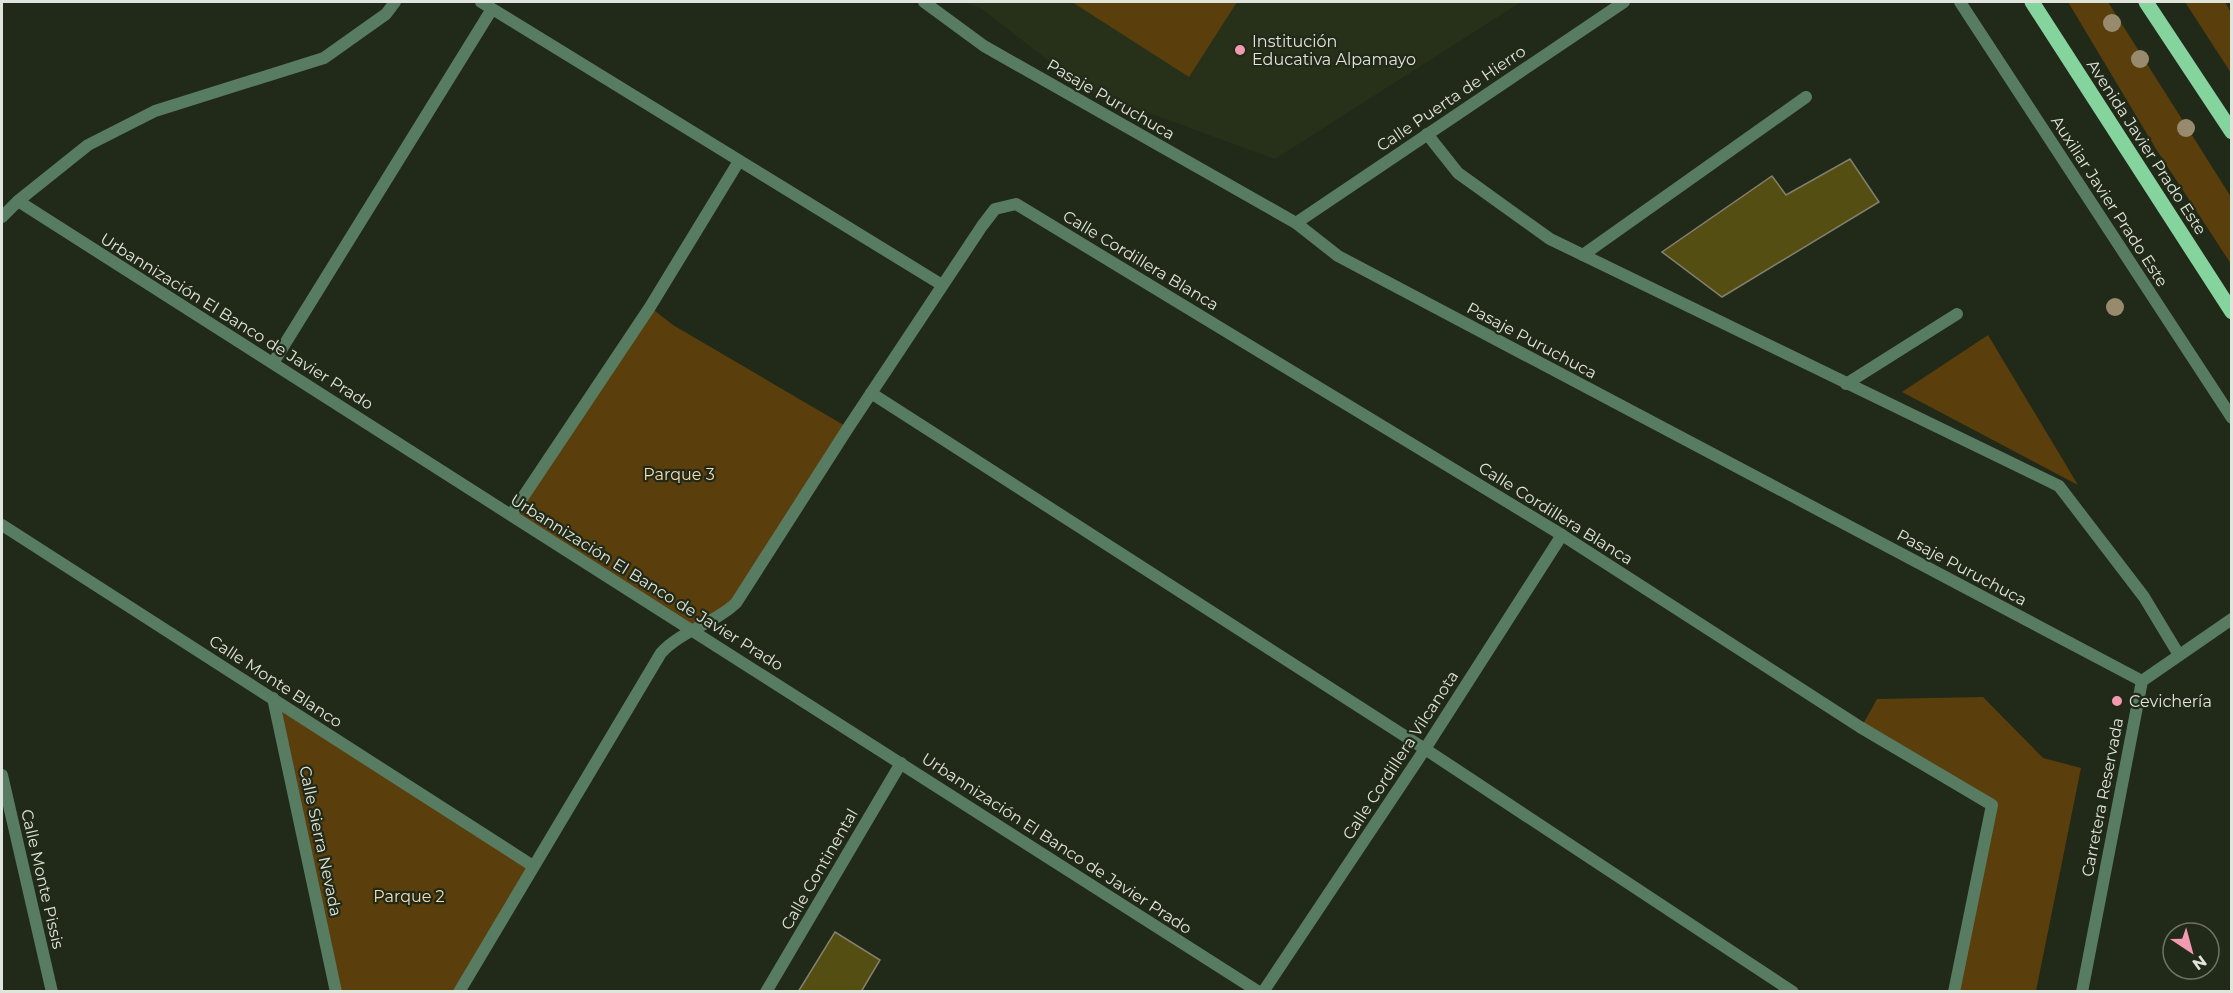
<svg xmlns="http://www.w3.org/2000/svg" width="2233" height="993" viewBox="0 0 2233 993" font-family="Montserrat,sans-serif">
  <style>
    .built { fill: #27311a }
    .green { fill: #5a3e0b }
    .building { fill: #554e13; stroke: #83816c; stroke-width: 1.5 }
    .lines { fill: none; stroke-linecap: round; stroke-linejoin: round }
    .pedestrian { stroke: #577c61; stroke-width: 12 }
    .minor { stroke: #577c61; stroke-width: 12 }
    .tertiary { stroke: #577c61; stroke-width: 12 }
    .primary { stroke: #85d39d; stroke-width: 15 }
    .tree { fill: #988b6d }
    .poi-dot { fill: #f19ab1; stroke: #212918; stroke-width: 2 }
    .labels { text-anchor: middle; stroke-width: 4.5; stroke-linejoin: round; paint-order: stroke }
    .poi-label { font-size: 16px; fill: #dfe5da; stroke: #212918; text-anchor: start }
    .street-label { font-size: 16px; fill: #dfe5da; stroke: #212918 }
    .park-label { font-size: 16px; fill: #f9dcb2; stroke: #212918 }
  </style>
  <rect width="100%" height="100%" fill="#212918"/>
  <polygon class="built" points="963,2 1521,2 1275,159 1086,90 982,9"/>
  <g class="green">
    <polygon points="1072,2 1237,2 1189,77"/>
    <polygon points="2068,2 2108,2 2231,197 2231,264 2156,149"/>
    <polygon points="2185,2 2225,2 2231,12 2231,73"/>
    <polygon points="650,307 673,325 847,427 736,603 692,630 511,515"/>
    <polygon points="1988,335 2078,485 1902,392"/>
    <polygon points="1983,697 2043,758 2081,768 2036,991 1954,991 1989,807 1862,726 1877,699"/>
    <polygon points="273,698 530,866 459,991 338,991"/>
  </g>
  <g class="building">
    <polygon points="1850,159 1879,202 1722,297 1662,252 1772,176 1786,195"/>
    <polygon points="835,932 880,960 861,992 798,992"/>
  </g>
  <g class="lines">
    <polyline class="pedestrian" points="924,2 984,46 1296,223"/>
    <g class="minor">
      <polyline points="481,2 942,285"/>
      <polyline points="1624,2 1296,223 1338,256 2142,681"/>
      <polyline points="1427,134 1458,173 1550,239 2059,486 2144,597 2179,655"/>
      <polyline points="18,201 1259,992"/>
      <polyline points="2,217 18,201 88,145 155,111 324,58 386,14 395,2"/>
      <polyline points="1583,255 1806,97"/>
      <polyline points="273,363 492,9"/>
      <polyline points="1846,384 1957,314"/>
      <polyline points="871,393 1425,749 1793,992"/>
      <polyline points="511,515 650,307 739,161"/>
      <polyline points="2,525 533,866"/>
      <polyline points="273,698 336,992"/>
      <polyline points="2,775 52,992"/>
      <path d="M459 992 661 653C682 630 714 624 736 603L848 428 982 226 995 209 1016 204 1562 535 1860 727 1992 805 1954 992"/>
      <polyline points="766,992 901,763"/>
      <polyline points="1263,992 1425,749 1562,535"/>
      <polyline points="2082,992 2142,681 2232,619"/>
    </g>
    <polyline class="tertiary" points="1960,2 2232,418"/>
    <g class="primary">
      <polyline points="2032,2 2232,312"/>
      <polyline points="2146,2 2232,132"/>
    </g>
  </g>
  <g class="tree">
    <circle cx="2112" cy="23" r="9"/>
    <circle cx="2140" cy="59" r="9"/>
    <circle cx="2186" cy="128" r="9"/>
    <circle cx="2115" cy="307" r="9"/>
  </g>
  <g class="poi-dot">
    <circle cx="1240" cy="50" r="6"/>
    <circle cx="2117" cy="701" r="6"/>
  </g>
  <g class="labels">
    <g class="poi-label">
      <text x="1252" y="47">Institución<tspan x="1252" dy="18">Educativa Alpamayo</tspan></text>
      <text x="2129" y="707">Cevichería</text>
    </g>
    <g class="street-label">
      <text transform="translate(1451 98) rotate(-34)" y="6">Calle Puerta de Hierro</text>
      <text transform="translate(1111 99) rotate(30)" y="6">Pasaje Puruchuca</text>
      <text transform="translate(2147 147) rotate(57)" y="6">Avenida Javier Prado Este</text>
      <text transform="translate(2110 201) rotate(57)" y="6">Auxiliar Javier Prado Este</text>
      <text transform="translate(1141 260) rotate(31)" y="6">Calle Cordillera Blanca</text>
      <text transform="translate(237 321) rotate(32)" y="6">Urbannización El Banco de Javier Prado</text>
      <text transform="translate(1532 340) rotate(28)" y="6">Pasaje Puruchuca</text>
      <text transform="translate(1556 513) rotate(32)" y="6">Calle Cordillera Blanca</text>
      <text transform="translate(1962 567) rotate(28)" y="6">Pasaje Puruchuca</text>
      <text transform="translate(647 582) rotate(32)" y="6">Urbannización El Banco de Javier Prado</text>
      <text transform="translate(276 681) rotate(33)" y="6">Calle Monte Blanco</text>
      <text transform="translate(1400 755) rotate(-57)" y="6">Calle Cordillera Vilcanota</text>
      <text transform="translate(2102 797) rotate(-79)" y="6">Carretera Reservada</text>
      <text transform="translate(321 841) rotate(78)" y="6">Calle Sierra Nevada</text>
      <text transform="translate(1057 843) rotate(33)" y="6">Urbannización El Banco de Javier Prado</text>
      <text transform="translate(819 869) rotate(-60)" y="6">Calle Continental</text>
      <text transform="translate(43 879) rotate(77)" y="6">Calle Monte Pissis</text>
    </g>
    <g class="park-label">
      <text x="679" y="480">Parque 3</text>
      <text x="409" y="902">Parque 2</text>
    </g>
  </g>
  <rect width="2233" height="993" fill="none" stroke="#dfe5da" stroke-width="6"/>
  <g transform="translate(2191 951) rotate(144)"><circle r="28" fill="#212918" stroke="#6d7466" stroke-width="1.5"/>
  <path d="M0-4.5L10 22L0 15L-10 22Z" fill="#f19ab1"/>
  <text y="-9" font-size="16" font-weight="bold" text-anchor="middle" fill="#dfe5da">N</text>
  </g>
</svg>
